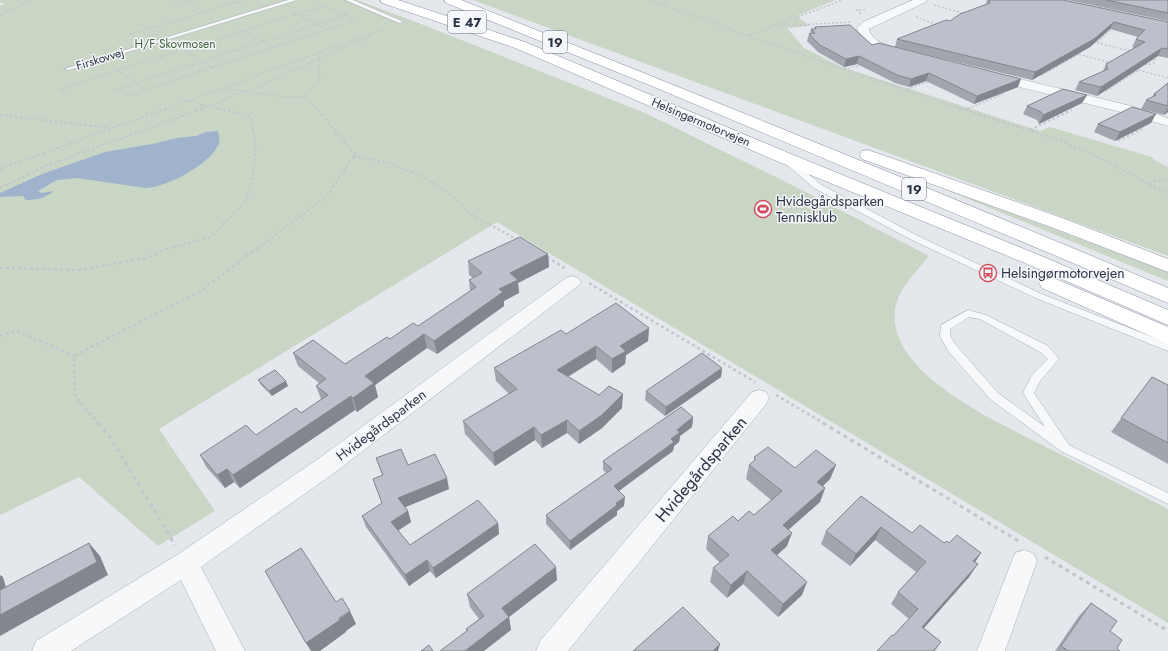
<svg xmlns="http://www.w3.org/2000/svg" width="1168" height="651" viewBox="0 0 1168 651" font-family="Jost,sans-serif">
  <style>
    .green { fill: #c9d6c5 }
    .water { fill: #9fb4cc }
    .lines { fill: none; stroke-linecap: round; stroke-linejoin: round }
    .service-casing { stroke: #a9aeb7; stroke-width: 1 }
    .minor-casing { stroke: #a9aeb7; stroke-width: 1 }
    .motorway-casing { stroke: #8b94a3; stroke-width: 1 }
    .path-far3 { stroke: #c2c5cb; stroke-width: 1.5; stroke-dasharray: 2 2; stroke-linecap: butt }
    .path-far2 { stroke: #c2c5cb; stroke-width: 2; stroke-dasharray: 2.5 2.5; stroke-linecap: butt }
    .path-far1 { stroke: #c2c5cb; stroke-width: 2.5; stroke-dasharray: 3 3; stroke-linecap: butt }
    .path { stroke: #c2c5cb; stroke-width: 3; stroke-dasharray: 4 4; stroke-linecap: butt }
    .service { fill: #f7f8fa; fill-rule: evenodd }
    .minor { fill: #f7f8fa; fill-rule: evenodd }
    .motorway { fill: #fff; fill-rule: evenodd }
    .wall { fill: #a1a5ae }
    .shaded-wall { fill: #83868d }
    .building { fill: #bbc0ca; stroke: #83868d }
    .labels { text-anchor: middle; stroke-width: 3; stroke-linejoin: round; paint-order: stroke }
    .far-park-label { font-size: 12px; fill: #3f6138; stroke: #f4f6f9 }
    .far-street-label { font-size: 12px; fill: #2b3445; stroke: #f4f6f9 }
    .shield { fill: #f4f6f9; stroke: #676e7b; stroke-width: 1 }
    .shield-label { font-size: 13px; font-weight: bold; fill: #2b3445 }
    .poi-label { font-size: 14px; fill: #2b3445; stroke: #f4f6f9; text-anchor: start }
    .street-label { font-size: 14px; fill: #2b3445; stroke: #f4f6f9 }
    .near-street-label { font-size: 17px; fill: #2b3445; stroke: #f4f6f9 }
  </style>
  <rect width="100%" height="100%" fill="#e4e7ec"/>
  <g class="green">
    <path d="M0 0H357L416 22 645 113 784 181 929 256C918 270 903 284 897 301 880 356 956 399 995 421L1168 509V623L497 222 159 429 215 511 158 546 79 477 0 515V6L5 4 0 3Z"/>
    <polygon points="473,0 835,0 797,16 809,26 787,28 804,48 842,67 1040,131 1050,127 1152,157 1154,160 1168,167 1168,256"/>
    <polygon points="939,186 1168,272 1168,281 939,187"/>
  </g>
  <path class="water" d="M218 131C219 136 221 141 218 146 208 165 166 188 145 188L77 178 57 180 38 191 41 193 54 191C45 198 37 200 26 200L23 196 0 197V193L42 174 105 152 152 144 177 138 196 136 206 132Z"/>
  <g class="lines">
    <g class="service-casing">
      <g id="service">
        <polygon points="288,0 297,0 69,70 64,69"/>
        <polygon points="345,0 353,0 404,22 399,23"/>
        <polygon points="786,160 792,160 820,184 918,236 1044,295 1168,343 1168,351 1038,299 912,240 814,188 786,164"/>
        <path d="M968 310 986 315 1048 346 1059 359 1040 381 1034 393 1069 445 1168 493V504L1061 451 990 399 948 351 940 336 941 325ZM969 317 980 319 1040 352 1048 359 1032 375 1023 393 1045 427 998 393 956 345 950 336V329Z"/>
      </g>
    </g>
    <g class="minor-casing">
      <g id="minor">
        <path d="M913 0H927L926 2 869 29C872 43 891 46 903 51L905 53 903 55C889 59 861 43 857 28L863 22Z"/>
        <polygon points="995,73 1131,106 1168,118 1168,126 1121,112 991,80 989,77 991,74"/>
        <polygon points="572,276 578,278 581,282 578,286 334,473 201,567 245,651 216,651 181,580 71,651 32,651 36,641 177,555 318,459 566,278"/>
        <polygon points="759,390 766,392 769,398 766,404 568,651 536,651 540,641 752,392"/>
        <polygon points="1024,550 1033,553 1037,561 1005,651 977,651 1015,553"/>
      </g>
    </g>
    <g class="motorway-casing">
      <g id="motorway">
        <polygon points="380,0 398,0 525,42 791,154 1034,253 1168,310 1168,325 1020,261 779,162 515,48 382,3"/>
        <path d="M444 0H461C697 94 933 189 1168 288V303L654 87 446 3Z"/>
        <polygon points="868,150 1065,219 1168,259 1168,272 1051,227 862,159 860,155 862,151"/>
        <polygon points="1049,276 1168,327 1168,344 1042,288 1039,283 1042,278"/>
      </g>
    </g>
    <g class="path-far3">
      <polyline points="184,0 206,12"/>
      <polyline points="648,0 843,69 963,109"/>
      <polyline points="660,4 667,0"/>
      <polyline points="934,5 966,14"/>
      <polyline points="173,7 198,0"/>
      <polyline points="291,11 327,29"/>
      <polyline points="861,14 857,10 865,10"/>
      <polyline points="0,15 32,0"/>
      <polyline points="916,17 938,25"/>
      <polyline points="141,24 154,32"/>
      <polyline points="780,24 798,25 851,22"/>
      <polyline points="237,28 274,47"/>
      <polyline points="130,34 245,0"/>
      <polyline points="749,35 843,0"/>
      <polyline points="1093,42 1131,51"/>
      <polyline points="1097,42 1113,28"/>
      <polyline points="177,46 213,68"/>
      <polyline points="1075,53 1111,63"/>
      <polyline points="1141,65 1152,64 1155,62 1153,57"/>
      <polyline points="113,67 146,90"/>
      <polyline points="844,69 862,65"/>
      <polyline points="1135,69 1168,78"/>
      <polyline points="1042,75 1079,54"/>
      <polyline points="221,88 284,97 306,96"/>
      <polyline points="907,89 930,81"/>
      <polyline points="112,91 345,15"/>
      <polyline points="1106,91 1139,70"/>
      <polyline points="67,95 59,89 326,5"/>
      <polyline points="126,96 353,21 353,19 313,0"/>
      <polyline points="185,100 220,109"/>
      <polyline points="165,109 387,28"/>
      <polyline points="201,109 269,82 341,48 369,38 372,34"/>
      <polyline points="317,109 306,96 320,77 319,52"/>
      <polyline points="968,109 1005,93"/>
    </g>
    <g class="path-far2">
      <polyline points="960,108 1056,139 1088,152 1168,194"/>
      <polyline points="967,109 970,108"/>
      <polyline points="0,115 109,128"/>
      <polyline points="1030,130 1072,110"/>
      <polyline points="1118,141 1142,129"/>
      <polyline points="353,156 389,163 424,177 449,193 472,215 518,240"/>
      <polyline points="0,169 167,108"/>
      <polyline points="1149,183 1168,178"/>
      <polyline points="0,188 43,167 204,108"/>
      <polyline points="174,247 210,237 246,201 253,176 256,144 250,116 216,108"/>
      <polyline points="259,247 328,195 355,154 316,108"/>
    </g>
    <g class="path-far1">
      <polyline points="547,257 566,269"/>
      <polyline points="0,268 79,270 146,258 163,250 177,246"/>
      <polyline points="589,283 755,382"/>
      <polyline points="0,336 17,331 74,356"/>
      <polyline points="776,395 825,424"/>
      <polyline points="99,424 75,396 74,356 199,292 260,246"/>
    </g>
    <g class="path">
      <polyline points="98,423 110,437 175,545"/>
      <polyline points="823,423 1020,542"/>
      <polyline points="1045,557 1168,631"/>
    </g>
    <use href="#service" class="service"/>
    <use href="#minor" class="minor"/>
    <use href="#motorway" class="motorway"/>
  </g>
  <g class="wall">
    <polygon points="987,0 1063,0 1168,22 1168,58 1158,56 1097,96 1075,90 1079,82 1103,71 1106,64 1134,48 1132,47 1136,39 1138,37 1110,29 1090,47 1032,80 895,47 897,39 950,21 986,4"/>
    <polygon points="1068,0 1168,0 1168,21"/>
    <polygon points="815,27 872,45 1018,87 974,104 926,81 909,87 895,83 857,64 844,67 818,52 807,41 809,34 810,33 811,29 814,29"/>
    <polygon points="1168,83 1168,112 1164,115 1141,109 1146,100 1152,97 1154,94"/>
    <polygon points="1087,95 1082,103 1039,124 1037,120 1023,114 1027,106"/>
    <polygon points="1151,123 1115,141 1094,132 1098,124"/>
    <polygon points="548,254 549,267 518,283 519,293 504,301 504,306 437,354 427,348 375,385 378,397 357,412 355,410 240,488 234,482 225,488 207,468 200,455 256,435 301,413 321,399 316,386 319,383 298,366 293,353 345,364 390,339 418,326 470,291 469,280 473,278 469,275 468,261"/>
    <polygon points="649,328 648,341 626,355 625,364 612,373 596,359 568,377 599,395 622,408 602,428 579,444 567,433 542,448 535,440 495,466 465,434 463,421 509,394 496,381 494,368 566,334"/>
    <polygon points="722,368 721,377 665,416 645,400 646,391"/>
    <polygon points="1152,377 1168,385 1168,464 1111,432"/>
    <polygon points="258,380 288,386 272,396 261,385"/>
    <polygon points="693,417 692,427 680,436 679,442 674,446 673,451 619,491 624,506 617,511 617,515 570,550 546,524 546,515 606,473 603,470 603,461"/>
    <polygon points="754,457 795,468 836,465 830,479 823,486 825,488 820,502 788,530 787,546 777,555 802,595 778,617 743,584 727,598 710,582 713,568 720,563 706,549 708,536 738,521 754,515 771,500 746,479 749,465 754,461"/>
    <polygon points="376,458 408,465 449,489 405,507 408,511 411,522 398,531 410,545 498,523 499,534 436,578 430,571 409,586 366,527 362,516 382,504 373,479 382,475"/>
    <polygon points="861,496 912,533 944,543 949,543 981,553 975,562 969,577 924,628 941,642 935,651 877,651 893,636 909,619 891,604 898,592 916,572 875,540 850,566 821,544 826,531"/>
    <polygon points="557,580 509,617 511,630 467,631 466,629 479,619 470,607 467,594"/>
    <polygon points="1091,603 1110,631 1117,648 1120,651 1055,651 1079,616"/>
  </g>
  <g class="shaded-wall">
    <polygon points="1114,22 1110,29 1090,47 1032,80 1035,72"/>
    <polygon points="1162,48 1158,56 1097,96 1101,87"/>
    <polygon points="859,56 857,64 844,67 846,59"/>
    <polygon points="929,73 926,81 909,87 911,79"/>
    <polygon points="1021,79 1018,87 974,104 977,96"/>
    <polygon points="1087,95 1082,103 1039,124 1043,115"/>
    <polygon points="1168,108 1168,112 1164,115"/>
    <polygon points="1156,114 1151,123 1115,141 1120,132"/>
    <polygon points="548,254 549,267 518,283 519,293 504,301 504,306 437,354 434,341 499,289 510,273"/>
    <polygon points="649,328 648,341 626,355 625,364 612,373 612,359 620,346"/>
    <polygon points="424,334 427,348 375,385 378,397 357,412 353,398 365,376"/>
    <polygon points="596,346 596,359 557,383 557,370"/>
    <polygon points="722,368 721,377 665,416 666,407"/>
    <polygon points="286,381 288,386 272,396 269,391"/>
    <polygon points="623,394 622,408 602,428 579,444 579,431"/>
    <polygon points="351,396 355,410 240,488 233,475"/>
    <polygon points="693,417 692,427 680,436 679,442 674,446 673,451 613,495 614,486 671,439 677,430"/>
    <polygon points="567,420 567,433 542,448 541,435"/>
    <polygon points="534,427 535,440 495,466 493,453"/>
    <polygon points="836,465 830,479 812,496 817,482"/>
    <polygon points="227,469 234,482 225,488 217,475"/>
    <polygon points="447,478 449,489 401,509 398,498"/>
    <polygon points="825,488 820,502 778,539 783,525"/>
    <polygon points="625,497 624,506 617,511 617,515 570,550 570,541"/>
    <polygon points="408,511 411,522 394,533 391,522"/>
    <polygon points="498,523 499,534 436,578 433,568"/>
    <polygon points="881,527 875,540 850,566 856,554"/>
    <polygon points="792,533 787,546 767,564 771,550"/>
    <polygon points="89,543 100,556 108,575 0,636 0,615"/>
    <polygon points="981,553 973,565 973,561"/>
    <polygon points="427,560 430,571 409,586 405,575"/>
    <polygon points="978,564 969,577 915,638 922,627"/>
    <polygon points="556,567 557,580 509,617 511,630 484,651 465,651 502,608"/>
    <polygon points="747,571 743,584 727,598 731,585"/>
    <polygon points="0,575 3,577 11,605 0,594"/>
    <polygon points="807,582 802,595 778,617 783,604"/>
    <polygon points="350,611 356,624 346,631 346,632 320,651 311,651 306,643"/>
    <polygon points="720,644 718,651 713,651"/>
  </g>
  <g class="building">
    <polygon points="989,0 1063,0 1168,22 1168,49 1162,48 1101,87 1079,82 1108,69 1106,64 1145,42 1136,39 1145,30 1114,22 1094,39 1035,72 897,39 946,20 950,21 960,14 990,3"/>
    <polygon points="1106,0 1168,0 1168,13"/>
    <polygon points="850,25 872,45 879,43 1021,79 977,96 929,73 911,79 897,75 859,56 846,59 820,45 809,34 815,33 811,29 816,29 815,27"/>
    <polygon points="1168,83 1168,106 1146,100 1156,95 1154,94"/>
    <polygon points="1063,89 1087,95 1043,115 1041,112 1027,106"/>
    <polygon points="1132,107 1156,114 1120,132 1098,124"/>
    <polygon points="520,237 548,254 510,273 518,280 499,289 503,292 434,341 424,334 365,376 374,383 353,398 351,396 233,475 227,469 217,475 200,455 246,425 256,435 296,408 301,413 328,395 316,386 326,379 293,353 313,340 345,364 387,337 390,339 413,323 418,326 476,287 469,280 482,273 468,261"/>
    <polygon points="616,303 649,328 620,346 626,351 612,359 596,346 557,370 599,395 609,386 623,394 602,415 579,431 567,420 541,435 534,427 493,453 463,421 517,389 494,368 561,330 566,334"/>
    <polygon points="702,353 722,368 666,407 646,391"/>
    <polygon points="275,370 286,381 269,391 258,380"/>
    <polygon points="1152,377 1168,385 1168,443 1121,418"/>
    <polygon points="681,407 693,417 677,430 680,432 671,439 674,442 614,486 625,497 616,503 617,505 570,541 546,515 612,469 603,461"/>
    <polygon points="768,447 795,468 816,450 836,465 817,482 825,488 783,525 792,533 771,550 807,582 783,604 747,571 731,585 713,568 729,555 708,536 733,516 738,521 749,511 754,515 782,491 749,465 756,459 754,457"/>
    <polygon points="401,449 408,465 435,454 447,478 398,498 408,511 391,522 410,545 478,500 498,523 433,568 427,560 405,575 362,516 382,503 373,479 383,475 376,458"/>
    <polygon points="861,496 912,533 920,525 944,543 947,541 949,543 957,535 981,553 973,561 978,564 922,627 941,642 933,651 877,651 892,635 893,636 918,609 898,592 926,562 881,527 856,554 826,531"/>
    <polygon points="89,543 97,562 0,615 0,590"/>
    <polygon points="535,544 556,567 502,608 509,617 465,651 440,651 468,630 466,629 484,616 467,594"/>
    <polygon points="301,548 336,602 342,598 350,611 339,618 340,620 306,643 265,571"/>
    <polygon points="1091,603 1117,621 1110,631 1122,640 1117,648 1120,651 1068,651 1061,646"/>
    <polygon points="683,607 720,644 713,651 633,651"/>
    <polygon points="429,645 433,651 421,651"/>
  </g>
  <defs>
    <g id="stadium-ring" transform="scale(0.9)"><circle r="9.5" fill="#f4f6f9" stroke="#d1495b" stroke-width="1.5"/><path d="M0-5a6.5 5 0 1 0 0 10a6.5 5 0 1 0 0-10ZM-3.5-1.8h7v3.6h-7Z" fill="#d1495b"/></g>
    <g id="bus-ring" transform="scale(0.9)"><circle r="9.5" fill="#f4f6f9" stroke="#d1495b" stroke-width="1.5"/><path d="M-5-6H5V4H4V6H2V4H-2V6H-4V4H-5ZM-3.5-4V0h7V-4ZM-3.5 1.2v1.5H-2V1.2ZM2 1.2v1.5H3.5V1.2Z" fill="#d1495b"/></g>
  </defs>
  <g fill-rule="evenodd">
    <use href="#stadium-ring" x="763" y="209"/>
    <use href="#bus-ring" x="988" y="273"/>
  </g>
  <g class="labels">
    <g class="far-park-label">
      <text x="175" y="48">H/F Skovmosen</text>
    </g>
    <g class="far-street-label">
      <text transform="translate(100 59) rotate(-17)" y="4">Firskovvej</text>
      <text transform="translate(701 122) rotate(23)" y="4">Helsingørmotorvejen</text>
    </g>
    <g class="shield">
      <rect x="448" y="11" width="38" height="22" rx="3"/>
      <rect x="543" y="31" width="24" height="22" rx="3"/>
      <rect x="902" y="178" width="24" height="22" rx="3"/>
    </g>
    <g class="shield-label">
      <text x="467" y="27">E 47</text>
      <text x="555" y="47">19</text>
      <text x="914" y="194">19</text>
    </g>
    <g class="poi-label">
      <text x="776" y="206">Hvidegårdsparken<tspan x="776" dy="16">Tennisklub</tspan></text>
      <text x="1001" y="278">Helsingørmotorvejen</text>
    </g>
    <g class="street-label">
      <text transform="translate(381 425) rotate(-37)" y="5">Hvidegårdsparken</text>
    </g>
    <g class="near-street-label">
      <text transform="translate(701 469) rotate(-50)" y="6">Hvidegårdsparken</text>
    </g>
  </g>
</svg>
